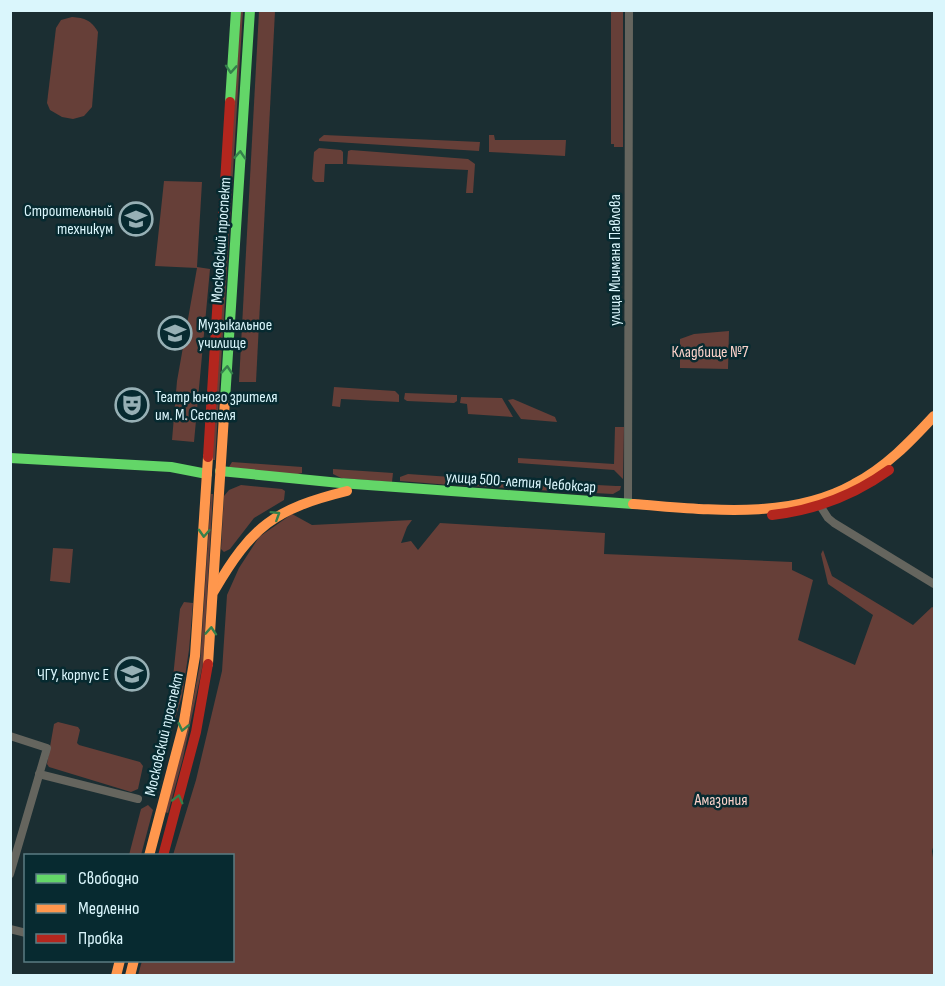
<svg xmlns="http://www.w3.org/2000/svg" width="945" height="986" viewBox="0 0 945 986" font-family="'Sofia Sans Condensed',sans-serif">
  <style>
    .green { fill: #663f38 }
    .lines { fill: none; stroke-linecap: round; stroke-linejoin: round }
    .street { stroke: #65655e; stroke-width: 8 }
    .fast { stroke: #63d668; stroke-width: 10 }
    .slow { stroke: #ff974d; stroke-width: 10 }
    .jam { stroke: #b3261e; stroke-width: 10 }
    .oneway { stroke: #35804c }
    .labels { text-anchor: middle; stroke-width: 5; stroke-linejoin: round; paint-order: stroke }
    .poi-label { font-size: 16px; fill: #daf6fc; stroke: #072a30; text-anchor: end }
    .street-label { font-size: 16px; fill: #daf6fc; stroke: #072a30 }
    .park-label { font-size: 16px; fill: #f9d1c9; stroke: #072a30 }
  </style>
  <rect width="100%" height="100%" fill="#1b2e32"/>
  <g class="green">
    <polygon points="240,11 243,11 215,460 212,460"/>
    <polygon points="259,11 275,11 256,382 239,382"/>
    <polygon points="611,11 623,11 623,147 614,147 614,144 611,144"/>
    <path d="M72 17C85 18 91 20 98 32L92 107 84 116 73 119 62 117 50 110 47 103 56 28 61 20Z"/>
    <polygon points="324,135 480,142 479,151 319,141 319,139"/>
    <polygon points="489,135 494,135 495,140 566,140 565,156 489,152"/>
    <polygon points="319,148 341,150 343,152 343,164 325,164 324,182 315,182 312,179 314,152"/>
    <polygon points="351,150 468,159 475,164 473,193 466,193 468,170 347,164 348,151"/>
    <polygon points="164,181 202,182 197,267 210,269 194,442 172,440 177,381 197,268 155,266"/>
    <polygon points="729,331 728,369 680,368 680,339 694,334"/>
    <polygon points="334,387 395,391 399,395 399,402 341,399 340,407 332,406"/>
    <polygon points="405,393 457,395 457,401 454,403 407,401 404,399"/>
    <polygon points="461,397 502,398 513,417 468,414 467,404 460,403"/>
    <polygon points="513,399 555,417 557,422 521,419 508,400"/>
    <polygon points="615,427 624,427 623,479 614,470 518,463 518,458 614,464"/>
    <polygon points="232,462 302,467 302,473 294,475 229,467"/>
    <polygon points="333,469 393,473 392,482 341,478 333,474"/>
    <polygon points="408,474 451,477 450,485 400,481 400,477"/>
    <polygon points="456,477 506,479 509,485 508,488 455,485"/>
    <polygon points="520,481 616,486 621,486 620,490 613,494 517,489 516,485"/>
    <polygon points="241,485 282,489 285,491 284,500 254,518 230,549 224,552 221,549 224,496 229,490"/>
    <polygon points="211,494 213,494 203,664 183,758 168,813 165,812 190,715 200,664"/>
    <polygon points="292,514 312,525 412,520 407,527 401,543 411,541 418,550 440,523 605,533 604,554 792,562 792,570 813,580 798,640 855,665 873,615 828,584 821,554 823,550 832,576 913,625 932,607 934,608 934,844 932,851 934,864 934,975 138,975 142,961 232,960 232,856 173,855 196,780 222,671 227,595 239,568 259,537"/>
    <polygon points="53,548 73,549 70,583 50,581"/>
    <polygon points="184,602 193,603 189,650 182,696 163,759 157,756 170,707 180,609"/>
    <polygon points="58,722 78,727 80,730 77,743 79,745 140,762 143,766 138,789 131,792 49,767 47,764 54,724"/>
    <polygon points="148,805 153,810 141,855 129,855 141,809"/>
  </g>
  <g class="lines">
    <g class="street">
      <polyline points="628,503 629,10"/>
      <polyline points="821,507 828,518 834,523 934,584"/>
      <polyline points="10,736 47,748 10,874"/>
      <polyline points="39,774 138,799"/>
      <polyline points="10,929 26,933"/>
    </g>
    <g class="fast">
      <polyline points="230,102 236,10"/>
      <polyline points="225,400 250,10"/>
      <polyline points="10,458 171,467 207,474"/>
      <polyline points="220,471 340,483 633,504"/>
    </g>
    <g class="slow">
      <path d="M633 504C705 509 788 521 854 484 886 467 910 442 934 416"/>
      <path d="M214 591C252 526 274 509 347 491"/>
      <polyline points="208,664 225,400"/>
      <polyline points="149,856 183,727 195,656 208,457"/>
      <polyline points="116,976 120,960"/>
      <polyline points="130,976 134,960"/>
    </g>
    <g class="jam">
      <polyline points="208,457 230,102"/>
      <path d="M772 515C816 510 853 496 889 470"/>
      <polyline points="163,856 196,732 208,664"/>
    </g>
  </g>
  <defs><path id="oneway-chevron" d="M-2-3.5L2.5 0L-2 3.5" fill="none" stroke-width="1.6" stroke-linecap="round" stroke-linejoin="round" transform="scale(1.5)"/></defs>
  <g class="oneway">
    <use href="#oneway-chevron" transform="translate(231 69) rotate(94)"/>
    <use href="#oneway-chevron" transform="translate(240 155) rotate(-86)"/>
    <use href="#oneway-chevron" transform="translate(227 370) rotate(-86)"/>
    <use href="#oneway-chevron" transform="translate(276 515) rotate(-32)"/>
    <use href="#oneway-chevron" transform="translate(204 533) rotate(93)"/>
    <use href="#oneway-chevron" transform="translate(211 631) rotate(-86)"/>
    <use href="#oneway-chevron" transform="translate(183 727) rotate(103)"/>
    <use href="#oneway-chevron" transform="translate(178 799) rotate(-75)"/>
  </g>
  <defs>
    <g id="university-ring" transform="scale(1.725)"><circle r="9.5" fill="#072a30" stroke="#97b0b5" stroke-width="1.5"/><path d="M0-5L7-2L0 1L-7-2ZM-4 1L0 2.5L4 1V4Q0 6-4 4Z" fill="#97b0b5"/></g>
    <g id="theatre-ring" transform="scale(1.725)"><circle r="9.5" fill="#072a30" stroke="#97b0b5" stroke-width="1.5"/><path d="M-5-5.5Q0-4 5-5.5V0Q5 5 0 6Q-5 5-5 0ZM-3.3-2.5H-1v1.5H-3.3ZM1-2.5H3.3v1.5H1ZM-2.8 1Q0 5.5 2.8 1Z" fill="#97b0b5"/></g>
  </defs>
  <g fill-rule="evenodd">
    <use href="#university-ring" x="136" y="219"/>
    <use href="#university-ring" x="175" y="333"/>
    <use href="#theatre-ring" x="132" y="405"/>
    <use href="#university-ring" x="132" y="674"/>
  </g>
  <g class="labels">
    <g class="poi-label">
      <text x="113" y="216">Строительный<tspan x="113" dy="18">техникум</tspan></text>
      <text x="198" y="330" text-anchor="start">Музыкальное<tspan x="198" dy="18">училище</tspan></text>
      <text x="155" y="402" text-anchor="start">Театр юного зрителя<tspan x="155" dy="18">им. М. Сеспеля</tspan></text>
      <text x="109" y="680">ЧГУ, корпус Е</text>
    </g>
    <g class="street-label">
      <text transform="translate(220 240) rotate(-86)" y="6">Московский проспект</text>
      <text transform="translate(614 260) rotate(-90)" y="6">улица Мичмана Павлова</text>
      <text transform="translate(521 481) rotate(4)" y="6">улица 500-летия Чебоксар</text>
      <text transform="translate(163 734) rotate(-77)" y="6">Московский проспект</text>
    </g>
    <g class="park-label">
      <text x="710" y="357">Кладбище №7</text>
      <text x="721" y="805">Амазония</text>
    </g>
  </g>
  <rect width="945" height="986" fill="none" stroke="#daf6fc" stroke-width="24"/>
  <rect x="24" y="854" width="210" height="108" fill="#072a30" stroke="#5b7c82" stroke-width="1.5"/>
  <rect x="36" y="874" width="30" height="9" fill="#63d668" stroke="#5b7c82" stroke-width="1.5"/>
  <text x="78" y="884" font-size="18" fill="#daf6fc">Свободно</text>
  <rect x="36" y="904" width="30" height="9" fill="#ff974d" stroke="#5b7c82" stroke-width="1.5"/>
  <text x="78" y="914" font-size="18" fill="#daf6fc">Медленно</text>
  <rect x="36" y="934" width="30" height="9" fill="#b3261e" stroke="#5b7c82" stroke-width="1.5"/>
  <text x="78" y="944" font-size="18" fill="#daf6fc">Пробка</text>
</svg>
